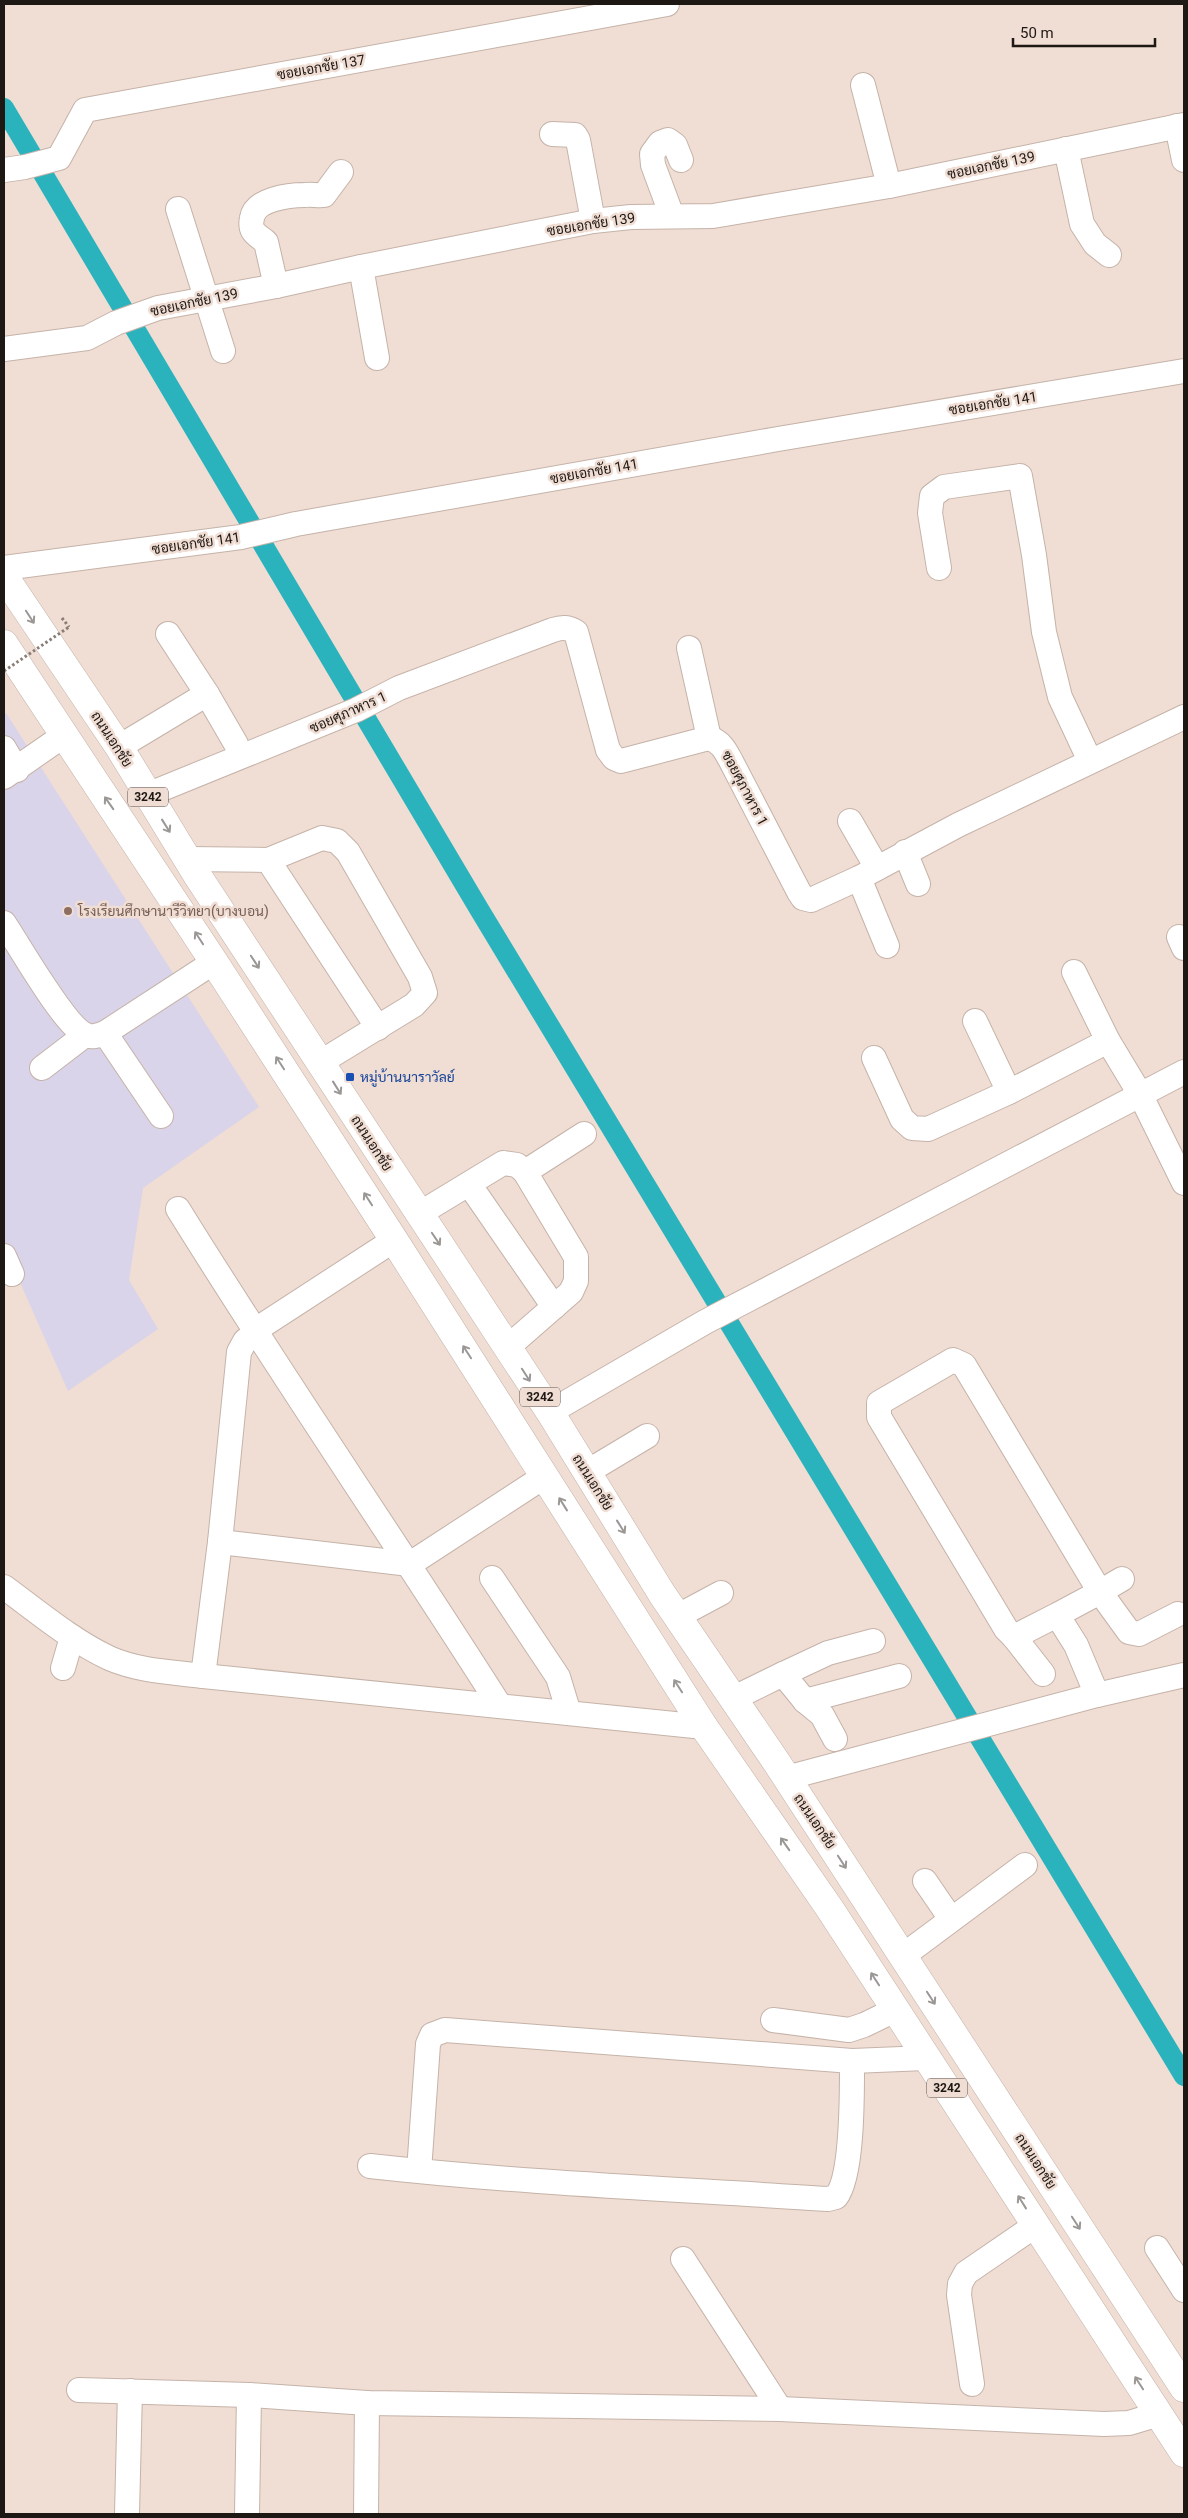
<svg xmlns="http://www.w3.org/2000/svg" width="1188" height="2518" viewBox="0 0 1188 2518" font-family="Roboto,Sarabun,sans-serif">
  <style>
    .education { fill: #d9d4ea }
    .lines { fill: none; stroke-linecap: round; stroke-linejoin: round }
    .canal { stroke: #2ab3bd; stroke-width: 20 }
    .minor-casing { stroke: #c5b3a9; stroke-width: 26 }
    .major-casing { stroke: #c5b3a9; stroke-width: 29 }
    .path { stroke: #8a7d76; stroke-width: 3; stroke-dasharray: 2.5 2.5; stroke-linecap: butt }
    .minor { stroke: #fff; stroke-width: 24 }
    .major { stroke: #fff; stroke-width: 28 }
    .path-bridge { stroke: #8a7d76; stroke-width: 3; stroke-dasharray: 2.5 2.5; stroke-linecap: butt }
    .oneway { stroke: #9a9795 }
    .education-dot { fill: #8d6e63; stroke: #f0ddd3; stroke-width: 2 }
    .transit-dot { fill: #1a4fb4; stroke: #f0ddd3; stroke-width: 2 }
    .labels { text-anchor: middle; stroke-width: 5; stroke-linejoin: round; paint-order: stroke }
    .shield { fill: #f0ddd3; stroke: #5d534d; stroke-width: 1 }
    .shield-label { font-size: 12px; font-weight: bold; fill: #1e1814 }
    .street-label { font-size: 14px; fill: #1e1814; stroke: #f0ddd3 }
    .education-label { font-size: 14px; fill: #785e54; stroke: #f0ddd3; text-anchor: start }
    .transit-label { font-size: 14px; fill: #164399; stroke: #f0ddd3; text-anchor: start }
  </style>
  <rect width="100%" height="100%" fill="#f0ddd3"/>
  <polygon class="education" points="6,713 259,1107 143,1188 129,1280 158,1329 68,1391 4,1246 4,715"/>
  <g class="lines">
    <polyline class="canal" points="4,108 479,909 1184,2076"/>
    <g class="minor-casing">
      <g id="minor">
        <polyline points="863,85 889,186"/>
        <polyline points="1177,126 1184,160"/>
        <polyline points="552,134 575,135 578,140 593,221"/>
        <polyline points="1066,149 1082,224 1095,244 1109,255"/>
        <polyline points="4,170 25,167 59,158 85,110 667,4"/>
        <polyline points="178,209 223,351"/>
        <polyline points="672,216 653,165 652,154 660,143 668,140 675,145 681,160"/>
        <polyline points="361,267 377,358"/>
        <path d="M276 286 266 242C256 234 249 232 252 218 255 199 289 195 305 195 312 194 318 196 324 195L341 172"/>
        <polyline points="4,349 87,338 116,323 158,308 276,286 361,267 593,221 631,217 713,216 889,186 1184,125"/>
        <polyline points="4,568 241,537 296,524 778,439 1184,371"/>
        <polyline points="939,568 930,513 932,496 944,487 1020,476 1034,555 1044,632 1060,697 1090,761"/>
        <polyline points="689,648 709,738"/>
        <polyline points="207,694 236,744"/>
        <polyline points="119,747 207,694 168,634"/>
        <polyline points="4,748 17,770"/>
        <polyline points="4,777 63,736"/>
        <path d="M147 795 356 710 399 688 553 630C562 627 568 627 576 632L608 750 614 758 621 761 709 738C722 742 726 752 732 763L799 892 803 898 811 900 859 878 958 825 1184 717"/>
        <polyline points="850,821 877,868"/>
        <polyline points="905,852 918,884"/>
        <polyline points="187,859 268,860 322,838 337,841 348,852 420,977 425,993 414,1005 321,1062"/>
        <polyline points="268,860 378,1028"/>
        <polyline points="859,878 887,946"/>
        <path d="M4 923C19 945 65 1027 86 1035 92 1038 99 1035 105 1033L214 962"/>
        <polyline points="1179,937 1184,948"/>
        <polyline points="1074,972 1108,1041 1140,1094 1184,1183"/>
        <polyline points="975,1021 1009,1092"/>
        <polyline points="105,1033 161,1116"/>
        <polyline points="874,1058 902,1119 912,1128 928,1129 1009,1092 1108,1041"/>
        <polyline points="42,1068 85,1035"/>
        <polyline points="525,1172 584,1134"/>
        <polyline points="469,1184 554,1307"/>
        <path d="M178 1209C282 1377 394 1539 500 1706"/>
        <polyline points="419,1214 503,1163 517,1165 525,1172 576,1257 576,1281 571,1292 508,1347"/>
        <polyline points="4,1256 12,1274"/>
        <polyline points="254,1331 394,1240"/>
        <polyline points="550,1412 705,1322 1184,1072"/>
        <polyline points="587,1472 647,1436"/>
        <polyline points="220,1542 410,1564 545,1476"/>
        <polyline points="492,1578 558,1677 569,1713"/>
        <polyline points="1122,1579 1100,1592 1129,1632 1139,1634 1178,1614"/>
        <path d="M4 1587C37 1611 71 1640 109 1658 138 1671 172 1672 203 1676L704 1727"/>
        <polyline points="1057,1615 1100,1592 964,1365 953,1360 879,1403 879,1417 1006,1629 1014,1637 1057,1615 1076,1645 1097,1695"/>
        <polyline points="678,1616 721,1593"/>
        <polyline points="1014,1637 1043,1674"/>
        <polyline points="63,1668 72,1637"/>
        <polyline points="783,1674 828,1653 873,1641"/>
        <polyline points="203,1676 220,1542 239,1352 245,1341 255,1333"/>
        <polyline points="734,1698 783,1674 805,1701 899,1676"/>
        <polyline points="805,1701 822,1715 835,1739"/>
        <polyline points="786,1778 1097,1695 1184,1675"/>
        <polyline points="925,1881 951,1919"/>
        <polyline points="904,1955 1025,1865"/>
        <polyline points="773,2020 849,2030 864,2025 895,2010"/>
        <polyline points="852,2061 926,2058"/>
        <path d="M370 2166C522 2183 675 2189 828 2199L836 2197C853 2176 852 2091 852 2061L445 2030 432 2035 428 2044 419 2171"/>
        <polyline points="1157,2248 1184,2290"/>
        <polyline points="683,2259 780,2409"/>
        <polyline points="972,2384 959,2295 960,2284 966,2273 1036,2225"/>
        <polyline points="79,2390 249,2395 367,2403 780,2409 1104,2424 1129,2423 1159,2414"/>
        <polyline points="127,2514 130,2391"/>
        <polyline points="247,2514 249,2395"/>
        <polyline points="366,2514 367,2403"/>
      </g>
    </g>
    <g class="major-casing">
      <g id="major">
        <polyline points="4,576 119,747 197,875 550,1412 662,1594 777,1763 1184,2388"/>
        <polyline points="4,644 214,962 394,1240 704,1727 830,1909 1184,2453"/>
      </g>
    </g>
    <polyline class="path" points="62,618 69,627"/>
    <use href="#minor" class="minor"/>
    <use href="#major" class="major"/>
    <polyline class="path-bridge" points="4,671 69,627"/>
  </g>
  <defs><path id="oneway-shaft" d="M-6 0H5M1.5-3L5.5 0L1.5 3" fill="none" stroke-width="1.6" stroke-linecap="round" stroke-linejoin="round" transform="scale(1.25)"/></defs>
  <g class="oneway">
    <use href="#oneway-shaft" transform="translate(30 617) rotate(57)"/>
    <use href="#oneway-shaft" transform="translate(109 803) rotate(-125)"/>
    <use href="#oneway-shaft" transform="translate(166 826) rotate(58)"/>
    <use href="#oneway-shaft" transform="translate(199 938) rotate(-123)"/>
    <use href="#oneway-shaft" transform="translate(255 962) rotate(57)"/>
    <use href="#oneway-shaft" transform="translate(280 1063) rotate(-123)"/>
    <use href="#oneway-shaft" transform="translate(337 1088) rotate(58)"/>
    <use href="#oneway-shaft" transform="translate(368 1199) rotate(-123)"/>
    <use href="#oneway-shaft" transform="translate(436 1239) rotate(56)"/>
    <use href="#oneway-shaft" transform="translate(467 1352) rotate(-123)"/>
    <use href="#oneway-shaft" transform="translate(526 1375) rotate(57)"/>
    <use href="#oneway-shaft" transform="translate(563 1504) rotate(-122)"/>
    <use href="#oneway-shaft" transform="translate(621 1527) rotate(58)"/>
    <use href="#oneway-shaft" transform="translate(678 1686) rotate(-123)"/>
    <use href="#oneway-shaft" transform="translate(785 1844) rotate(-125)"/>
    <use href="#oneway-shaft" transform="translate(842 1862) rotate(57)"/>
    <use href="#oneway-shaft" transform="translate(875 1979) rotate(-123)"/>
    <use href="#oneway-shaft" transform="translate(931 1998) rotate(57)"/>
    <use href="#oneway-shaft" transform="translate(1022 2202) rotate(-122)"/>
    <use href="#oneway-shaft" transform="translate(1076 2223) rotate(57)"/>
    <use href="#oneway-shaft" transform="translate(1139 2383) rotate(-123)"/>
  </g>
  <circle class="education-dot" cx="68" cy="911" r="5"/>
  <rect class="transit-dot" x="345" y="1072" width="10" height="10" rx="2.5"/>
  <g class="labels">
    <g class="shield">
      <rect x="128" y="787.5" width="40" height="19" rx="4"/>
      <rect x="520" y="1387.5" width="40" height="19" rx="4"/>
      <rect x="927" y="2078.5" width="40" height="19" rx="4"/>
    </g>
    <g class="shield-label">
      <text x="148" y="801">3242</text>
      <text x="540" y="1401">3242</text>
      <text x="947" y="2092">3242</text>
    </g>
    <g class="street-label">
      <text transform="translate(321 67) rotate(-10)" y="5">ซอยเอกชัย 137</text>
      <text transform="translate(991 165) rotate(-12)" y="5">ซอยเอกชัย 139</text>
      <text transform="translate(591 224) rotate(-9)" y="5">ซอยเอกชัย 139</text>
      <text transform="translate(194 302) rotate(-12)" y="5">ซอยเอกชัย 139</text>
      <text transform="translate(993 403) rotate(-9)" y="5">ซอยเอกชัย 141</text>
      <text transform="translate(594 471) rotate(-10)" y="5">ซอยเอกชัย 141</text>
      <text transform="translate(196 543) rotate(-8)" y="5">ซอยเอกชัย 141</text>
      <text transform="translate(348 712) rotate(-24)" y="5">ซอยศุภาหาร 1</text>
      <text transform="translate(112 739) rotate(57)" y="5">ถนนเอกชัย</text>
      <text transform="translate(745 788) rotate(62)" y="5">ซอยศุภาหาร 1</text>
      <text transform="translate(372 1143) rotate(57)" y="5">ถนนเอกชัย</text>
      <text transform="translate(593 1482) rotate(58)" y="5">ถนนเอกชัย</text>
      <text transform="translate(815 1821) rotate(56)" y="5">ถนนเอกชัย</text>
      <text transform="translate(1036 2161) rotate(57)" y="5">ถนนเอกชัย</text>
    </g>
    <g class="education-label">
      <text x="78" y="916">โรงเรียนศึกษานารีวิทยา(บางบอน)</text>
    </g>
    <g class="transit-label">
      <text x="360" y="1082">หมู่บ้านนาราวัลย์</text>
    </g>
  </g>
  <rect width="1188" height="2518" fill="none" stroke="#1e1814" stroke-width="10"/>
  <path d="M1013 38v8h142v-8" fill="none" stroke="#1e1814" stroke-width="2.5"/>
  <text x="1020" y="38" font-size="15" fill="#1e1814" stroke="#f0ddd3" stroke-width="4" paint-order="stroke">50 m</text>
</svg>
